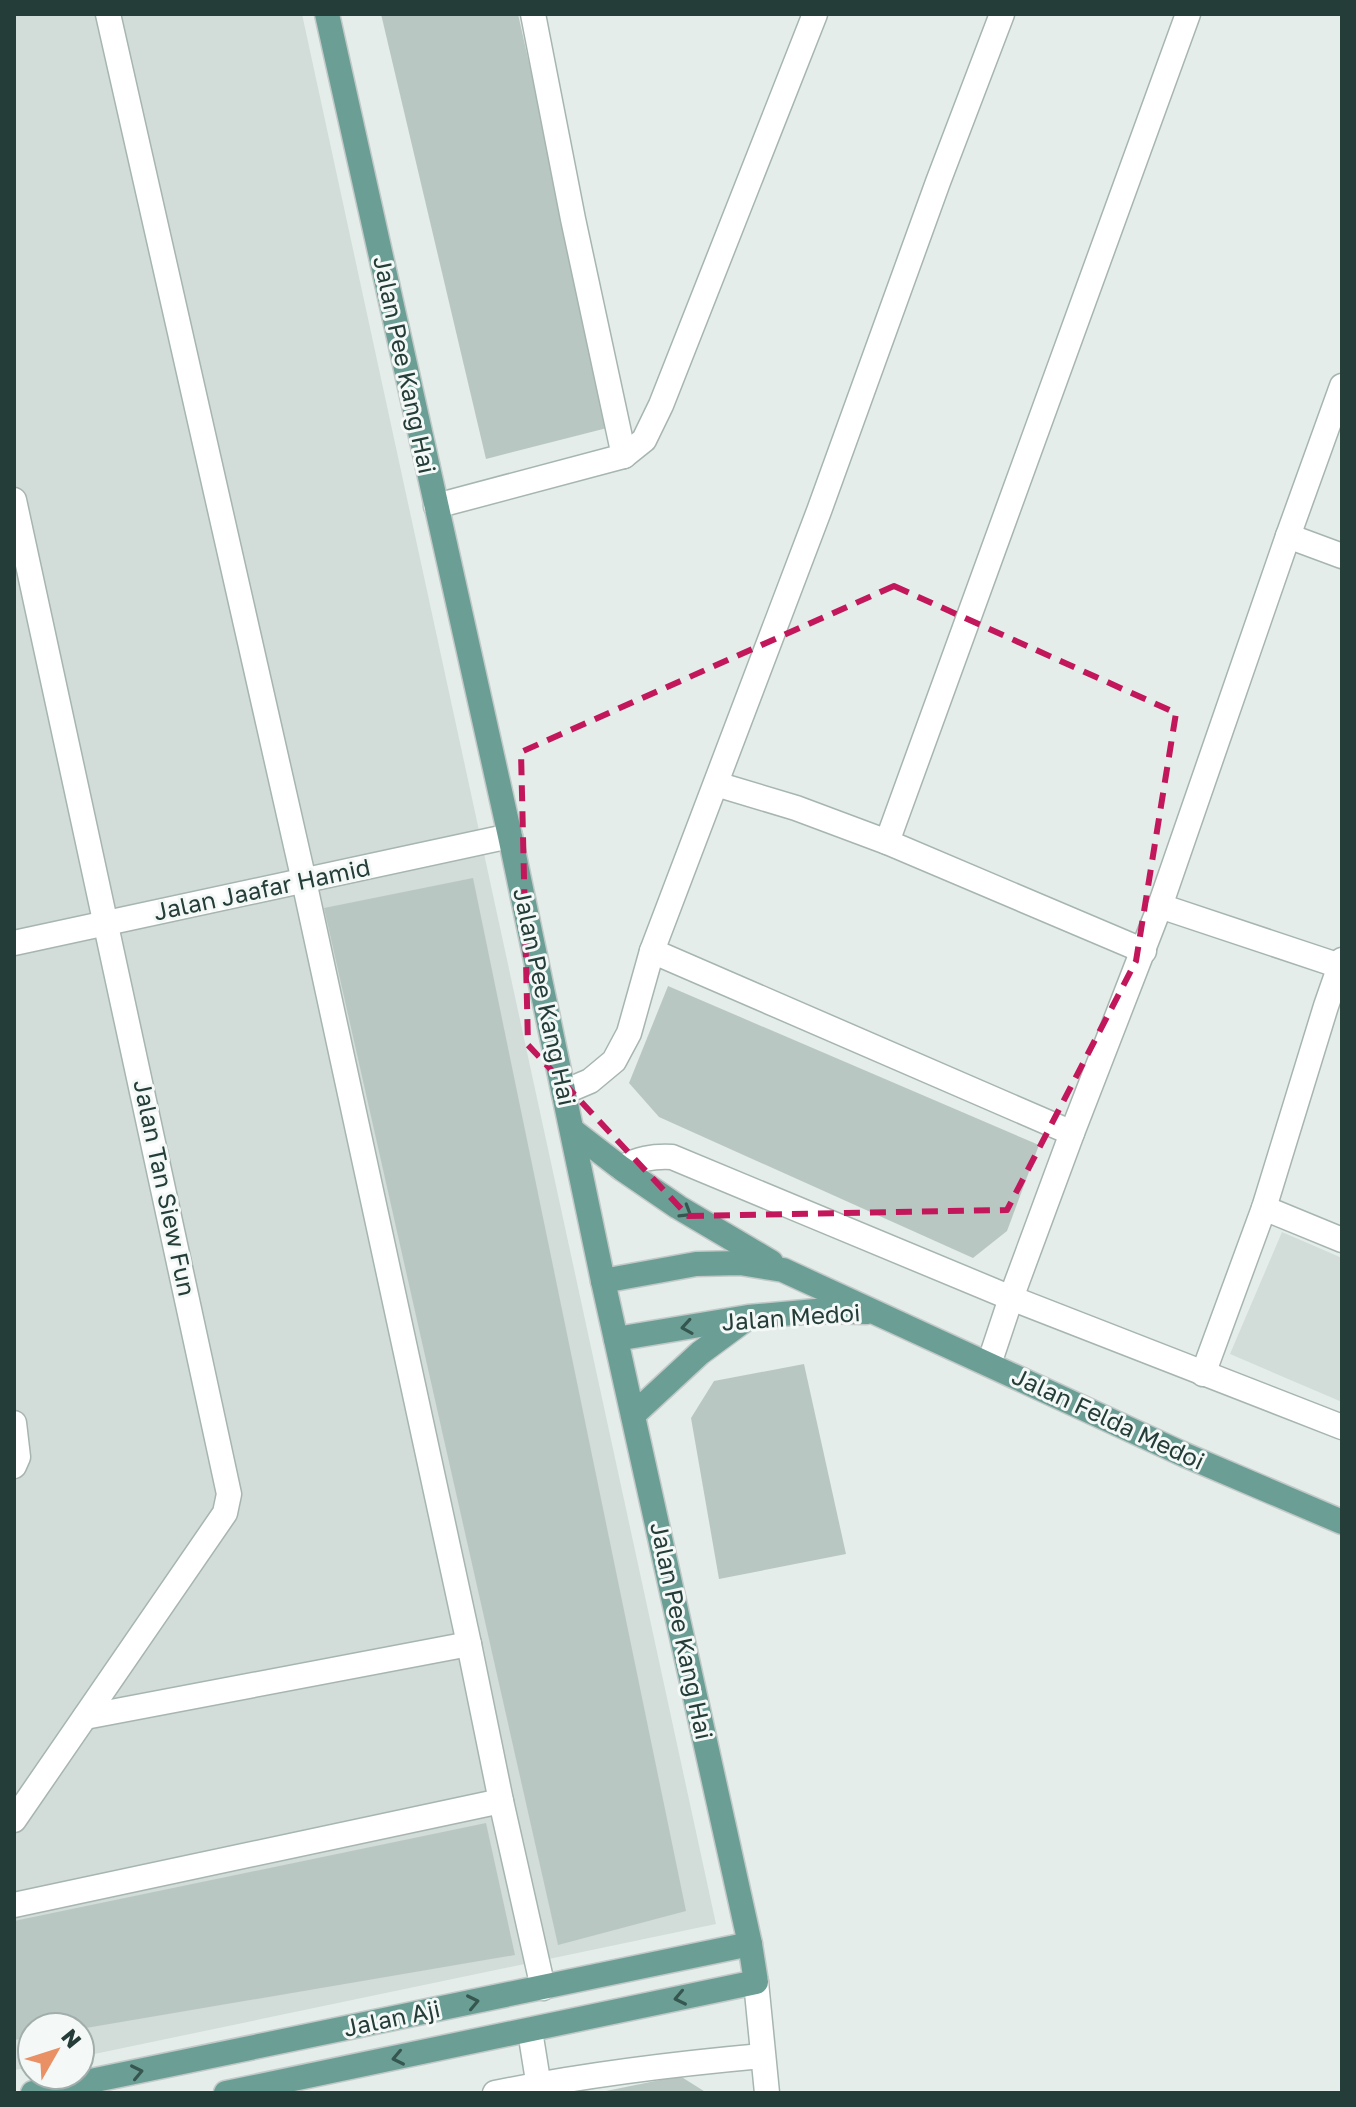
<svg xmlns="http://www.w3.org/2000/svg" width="1356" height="2107" viewBox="0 0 1356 2107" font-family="'Golos Text',sans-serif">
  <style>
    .built { fill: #d2dcd9 }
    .building { fill: #b9c7c3 }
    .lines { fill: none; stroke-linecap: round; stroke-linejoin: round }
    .minor-casing { stroke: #a7b5b0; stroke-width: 27 }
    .major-casing { stroke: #c2c9c7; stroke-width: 27 }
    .minor { stroke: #fff; stroke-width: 24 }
    .major { stroke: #6b9f96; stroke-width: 24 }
    .oneway { stroke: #365650 }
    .marked { fill: none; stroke: #c2185b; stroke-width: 6; stroke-dasharray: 16 10; stroke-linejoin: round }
    .labels { text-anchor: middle; stroke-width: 6; stroke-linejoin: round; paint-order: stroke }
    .street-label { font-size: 24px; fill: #243d38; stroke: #f4f9f7 }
  </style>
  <rect width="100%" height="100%" fill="#e4ede9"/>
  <g class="built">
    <polygon points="14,14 302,14 716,1924 80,2057 80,2027 32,2027 32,2067 14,2070"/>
    <polygon points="1282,1232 1342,1258 1342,1402 1230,1354"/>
  </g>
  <g class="building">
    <polygon points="381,14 518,14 611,427 486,459"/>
    <polygon points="473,878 686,1911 558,1945 324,908"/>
    <polygon points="668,986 1039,1145 1007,1231 973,1258 659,1117 629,1083"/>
    <polygon points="804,1364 846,1554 719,1579 691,1418 714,1381"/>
    <polygon points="486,1823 515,1955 80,2029 80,2027 32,2027 32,2037 14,2040 14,1921"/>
    <polygon points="680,2076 707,2093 601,2093 601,2092"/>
  </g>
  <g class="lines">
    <g class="minor-casing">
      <g id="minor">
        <polyline points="108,14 304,881 469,1644 501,1801 543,1988"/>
        <polyline points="533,14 573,219 624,456"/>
        <polyline points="14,500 229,1494 225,1513 14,1820"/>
        <polyline points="436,506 624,456 644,440 661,405 815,14"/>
        <polyline points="1288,536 1342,556"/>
        <polyline points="716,784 796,808 887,842 1144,951"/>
        <polyline points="887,842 1188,14"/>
        <polyline points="1160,906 1340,966"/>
        <polyline points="14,943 510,836"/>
        <polyline points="652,951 1072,1133"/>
        <polyline points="564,1092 590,1081 614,1061 629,1033 652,951 819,511 938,182 1002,14"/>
        <path d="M621 1168C638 1159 652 1156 672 1157L1011 1298 1342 1427"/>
        <polyline points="1264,1208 1342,1240"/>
        <polyline points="989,1364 1011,1298 1072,1133 1160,906 1288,536 1342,386"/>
        <polyline points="1203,1374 1264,1208 1326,1006 1342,960"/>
        <polyline points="14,1423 18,1457 14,1466"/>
        <polyline points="85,1717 469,1644"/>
        <polyline points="14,1905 501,1801"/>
        <polyline points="756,1982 767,2093"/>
        <polyline points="530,2031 540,2093"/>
        <path d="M495 2093C583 2075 673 2064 762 2056"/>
      </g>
    </g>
    <g class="major-casing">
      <g id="major">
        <polyline points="573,1131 621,1168 678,1207 771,1262"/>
        <polyline points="603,1281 696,1264 740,1263 783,1270 1185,1455 1342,1522"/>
        <polyline points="616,1339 748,1317 816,1311 866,1312"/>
        <polyline points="633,1415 700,1353 746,1319"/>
        <polyline points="33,2093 750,1944"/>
        <polyline points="226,2093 756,1982 750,1944 603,1281 510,836 327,14"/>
      </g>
    </g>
    <use href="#minor" class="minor"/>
    <use href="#major" class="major"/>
  </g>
  <defs><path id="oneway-chevron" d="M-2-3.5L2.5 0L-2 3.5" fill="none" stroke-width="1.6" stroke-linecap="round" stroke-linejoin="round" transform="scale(2)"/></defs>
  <g class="oneway">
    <use href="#oneway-chevron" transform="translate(686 1212) rotate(31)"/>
    <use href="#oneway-chevron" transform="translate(687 1327) rotate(171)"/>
    <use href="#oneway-chevron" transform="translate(680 1998) rotate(168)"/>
    <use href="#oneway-chevron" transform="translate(473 2002) rotate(-12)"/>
    <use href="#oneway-chevron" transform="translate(398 2058) rotate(168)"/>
    <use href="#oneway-chevron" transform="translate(137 2072) rotate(-12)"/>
  </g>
  <path class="marked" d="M894 586 1176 713 1136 961 1007 1210 688 1216 528 1045 521 752Z"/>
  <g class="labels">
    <g class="street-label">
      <text transform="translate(404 365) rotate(78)" y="8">Jalan Pee Kang Hai</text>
      <text transform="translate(262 890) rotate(-12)" y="8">Jalan Jaafar Hamid</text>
      <text transform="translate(544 997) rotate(78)" y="8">Jalan Pee Kang Hai</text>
      <text transform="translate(164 1188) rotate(78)" y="8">Jalan Tan Siew Fun</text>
      <text transform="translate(791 1318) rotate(-4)" y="8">Jalan Medoi</text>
      <text transform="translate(1108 1419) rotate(25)" y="8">Jalan Felda Medoi</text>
      <text transform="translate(681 1631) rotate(78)" y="8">Jalan Pee Kang Hai</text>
      <text transform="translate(392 2019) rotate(-12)" y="8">Jalan Aji</text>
    </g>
  </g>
  <rect width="1356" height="2107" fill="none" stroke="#243d38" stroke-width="32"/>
  <g transform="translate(56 2051) rotate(51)"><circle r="38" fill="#f4f9f7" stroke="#a1aeab" stroke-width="2"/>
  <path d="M0-6L14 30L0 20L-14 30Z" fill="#e99065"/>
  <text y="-12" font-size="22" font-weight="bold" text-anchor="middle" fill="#243d38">N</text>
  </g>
</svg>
